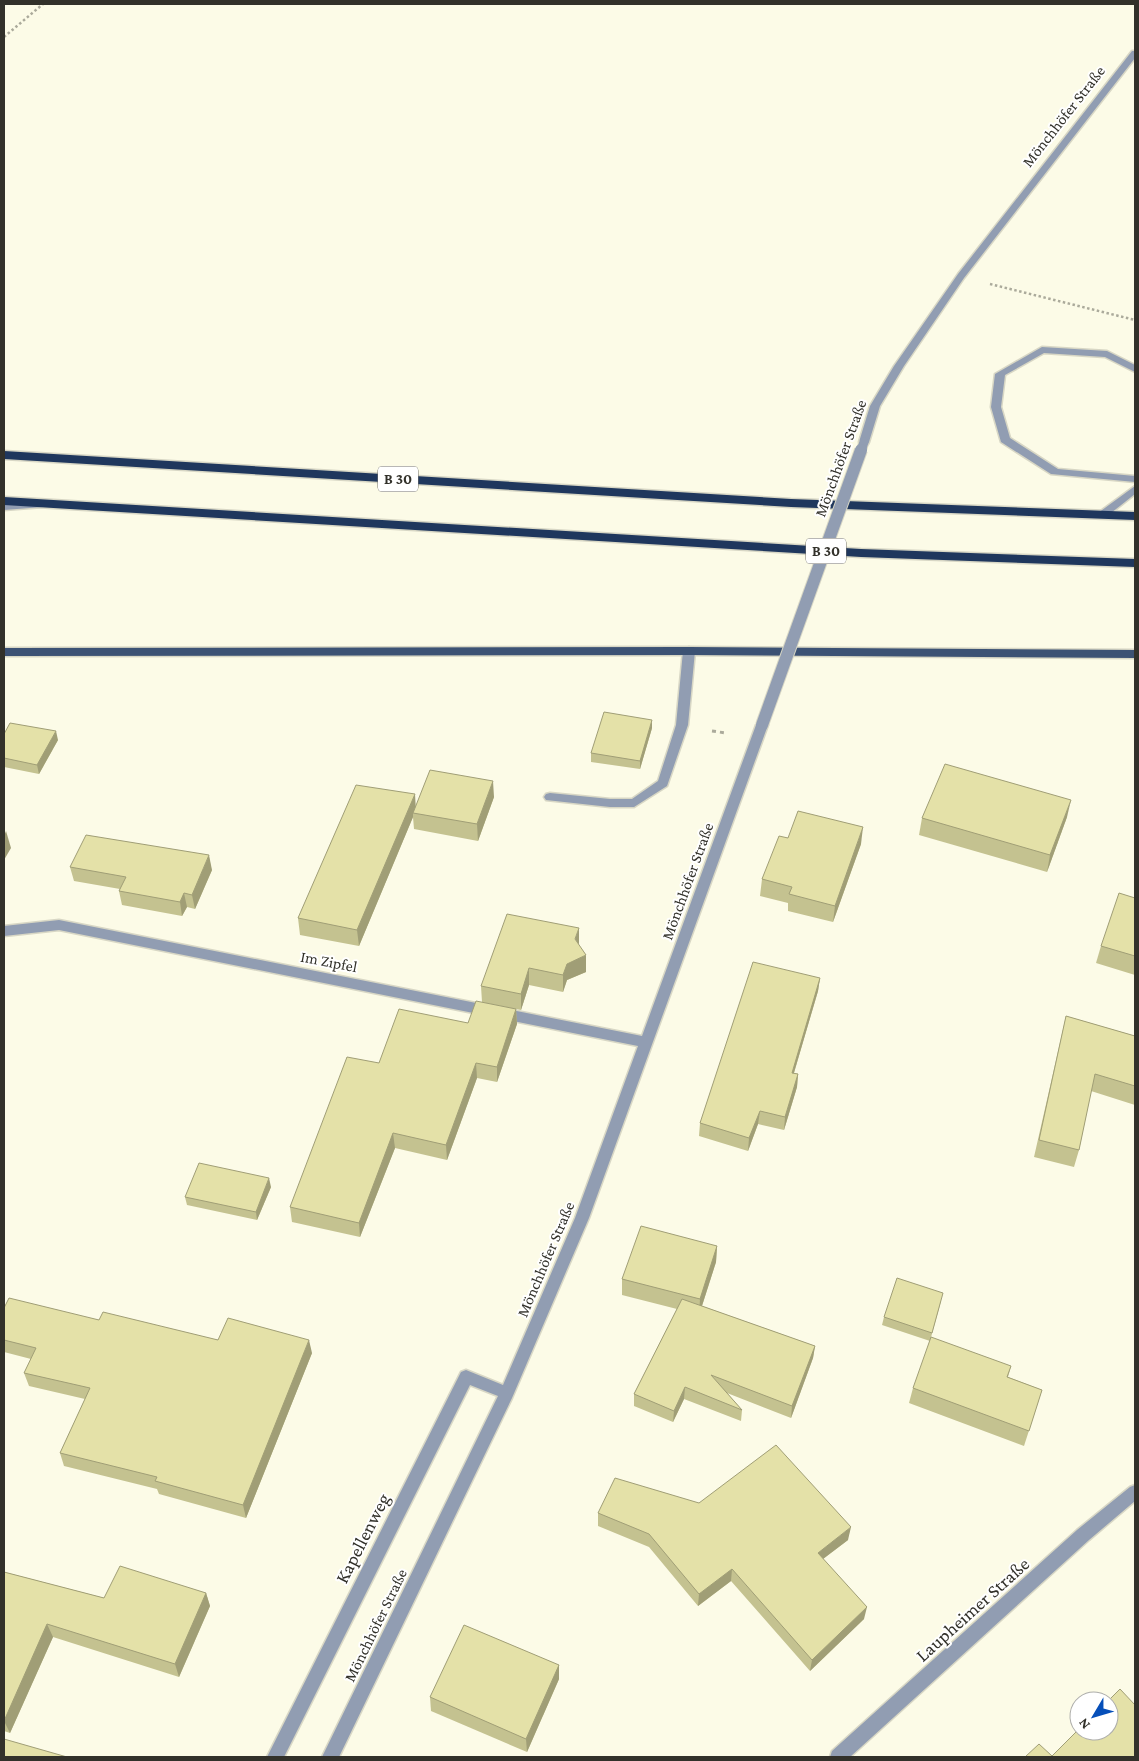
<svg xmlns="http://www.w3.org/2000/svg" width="1139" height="1761" viewBox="0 0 1139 1761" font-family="'Crimson Pro',serif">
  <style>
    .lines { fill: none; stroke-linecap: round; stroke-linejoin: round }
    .minor-casing { stroke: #d8d7c5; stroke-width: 3 }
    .major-casing { stroke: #d8d7c5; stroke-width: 3 }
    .highway-casing { stroke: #d8d7c5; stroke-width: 3 }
    .path-far1 { stroke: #abaa9b; stroke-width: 2.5; stroke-dasharray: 2.5 2.5; stroke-linecap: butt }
    .path { stroke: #abaa9b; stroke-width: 3; stroke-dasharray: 4 4; stroke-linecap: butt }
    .minor { fill: #919db2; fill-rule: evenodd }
    .major { fill: #3c5274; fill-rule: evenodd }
    .highway { fill: #1f375d; fill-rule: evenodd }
    .minor-bridge-far1-casing { stroke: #d8d7c5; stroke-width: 11; stroke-linecap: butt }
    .minor-bridge-casing { stroke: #d8d7c5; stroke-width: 14; stroke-linecap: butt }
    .minor-bridge-far1 { stroke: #919db2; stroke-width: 9 }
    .minor-bridge { stroke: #919db2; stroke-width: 12 }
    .wall { fill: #c4c290 }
    .shaded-wall { fill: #a09e76 }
    .building { fill: #e4e1a8; stroke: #a09e76 }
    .labels { text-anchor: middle; stroke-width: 4; stroke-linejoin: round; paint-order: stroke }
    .shield { fill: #fff; stroke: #706f6a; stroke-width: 1 }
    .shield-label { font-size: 15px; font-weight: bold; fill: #32312a }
    .street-label { font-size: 16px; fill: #32312a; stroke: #fff }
    .near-street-label { font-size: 19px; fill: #32312a; stroke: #fff }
  </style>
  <rect width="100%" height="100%" fill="#fcfbe7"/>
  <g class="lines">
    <g class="minor-casing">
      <g id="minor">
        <polygon points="1132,51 1135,51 1135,58 964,278 904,366 880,406 869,442 868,444 860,444 859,442 870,406 894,366 958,274"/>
        <polygon points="1042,347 1107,351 1135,365 1135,372 1105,357 1044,353 1005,375 1001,407 1010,438 1058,469 1135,476 1135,482 1051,474 1001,442 991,407 995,374"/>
        <polygon points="1135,486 1135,494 1106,517 1098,517 1097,515 1098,513"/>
        <polygon points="39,502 44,505 43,507 4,510 4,504"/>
        <polygon points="689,647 695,651 688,725 667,786 634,807 610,807 546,800 544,797 546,794 550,793 610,799 632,799 658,781 676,725 683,651"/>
        <polygon points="762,721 768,725 589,1218 512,1398 339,1757 322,1757 498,1396 470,1385 284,1757 267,1757 461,1372 466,1370 503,1385 575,1218 638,1046 59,930 4,936 4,926 59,920 642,1036 756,725"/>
        <polygon points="1135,1485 1135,1501 1089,1540 850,1757 830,1757 832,1751 1077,1530 1130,1487"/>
      </g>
    </g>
    <g class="major-casing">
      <polygon id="major" points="689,647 1135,650 1135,658 689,655 4,656 4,648"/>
    </g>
    <g class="highway-casing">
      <g id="highway">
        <polygon points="4,451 791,499 1135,512 1135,520 791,507 4,459"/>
        <polygon points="4,497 861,549 1135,559 1135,567 861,557 4,505"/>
      </g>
    </g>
    <g class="path-far1">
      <polyline points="4,37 43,4"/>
      <polyline points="990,284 1135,320"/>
    </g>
    <polyline class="path" points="712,731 726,733"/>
    <use href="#minor" class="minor"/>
    <use href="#major" class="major"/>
    <use href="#highway" class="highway"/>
    <g class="minor-bridge-far1-casing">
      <polyline id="minor-bridge-far1" points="861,451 864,442"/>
    </g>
    <g class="minor-bridge-casing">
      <polyline id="minor-bridge" points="762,725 861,450"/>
    </g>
    <use href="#minor-bridge-far1" class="minor-bridge-far1"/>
    <use href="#minor-bridge" class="minor-bridge"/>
  </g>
  <g class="wall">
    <polygon points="652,728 640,769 591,762 591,753"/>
    <polygon points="4,734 58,740 39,774 4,767"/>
    <polygon points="415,794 415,806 494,797 478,841 414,829 413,817 359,946 300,935 298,918"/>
    <polygon points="1067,817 1047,872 919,835 922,818"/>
    <polygon points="788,838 861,844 833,922 788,911 788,903 760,896 762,879"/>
    <polygon points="70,867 212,870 195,909 187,907 182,916 122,905 119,891 120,889 74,881"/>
    <polygon points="1135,898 1135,975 1096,963 1101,946"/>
    <polygon points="579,945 586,972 567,980 563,992 529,985 521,1010 516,1009 517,1024 497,1082 477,1078 447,1160 395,1148 360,1237 292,1222 290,1207 379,1063 468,1023 482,1002 481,986"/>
    <polygon points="820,978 818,991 794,1073 798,1074 797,1087 784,1130 758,1124 748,1151 699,1136 700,1123"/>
    <polygon points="1066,1016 1135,1036 1135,1105 1091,1091 1079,1150 1074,1167 1034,1157"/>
    <polygon points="271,1187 257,1220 187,1205 185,1197"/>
    <polygon points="717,1246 716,1262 702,1306 815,1346 813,1358 791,1418 727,1393 742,1410 741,1421 684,1399 673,1422 634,1406 634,1394 677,1309 622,1295 622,1279"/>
    <polygon points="941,1301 930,1341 882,1325 884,1317"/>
    <polygon points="4,1308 99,1320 218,1340 312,1353 246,1518 159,1494 157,1489 64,1466 60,1453 85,1399 29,1386 24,1373 31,1359 4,1352"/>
    <polygon points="1011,1366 1008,1377 1042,1390 1024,1446 909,1403 913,1388"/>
    <polygon points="699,1503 848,1540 823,1559 864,1619 810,1671 731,1581 698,1606 649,1547 598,1526 598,1513"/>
    <polygon points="4,1572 104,1598 206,1593 210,1606 179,1677 53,1637 10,1733 4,1731"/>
    <polygon points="559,1665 559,1679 527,1752 431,1711 430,1697"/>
  </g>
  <g class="shaded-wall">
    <polygon points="652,720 652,728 640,769 640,761"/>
    <polygon points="56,731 58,740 39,774 37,765"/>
    <polygon points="493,781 494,797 478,841 477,824"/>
    <polygon points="415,794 416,811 413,813 413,817 359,946 357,930"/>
    <polygon points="1071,800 1067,817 1047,872 1050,855"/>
    <polygon points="863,827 861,844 833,922 835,906"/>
    <polygon points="6,831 11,848 4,860 4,836"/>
    <polygon points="209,855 212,870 195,909 192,895"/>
    <polygon points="184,893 187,907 182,916 180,902"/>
    <polygon points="579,928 579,945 575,939"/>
    <polygon points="586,955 586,972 567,980 563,992 563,975 567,964"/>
    <polygon points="529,968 529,985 521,1010 521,994"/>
    <polygon points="820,978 818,991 790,1086 792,1073"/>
    <polygon points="516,1009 517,1024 497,1082 497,1067"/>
    <polygon points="476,1063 477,1078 447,1160 446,1145"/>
    <polygon points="798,1074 797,1087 784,1130 785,1117"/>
    <polygon points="760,1111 758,1124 748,1151 749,1138"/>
    <polygon points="393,1133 395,1148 360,1237 359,1223"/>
    <polygon points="269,1178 271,1187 257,1220 256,1212"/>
    <polygon points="717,1246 716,1262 699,1315 700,1299"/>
    <polygon points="309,1340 312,1353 246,1518 243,1505"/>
    <polygon points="815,1346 813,1358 791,1418 792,1406"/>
    <polygon points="685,1387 684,1399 673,1422 674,1411"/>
    <polygon points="851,1527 848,1540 815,1565 818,1553"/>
    <polygon points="732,1569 731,1581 698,1606 699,1594"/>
    <polygon points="206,1593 210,1606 179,1677 175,1664"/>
    <polygon points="867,1607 864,1619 810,1671 812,1660"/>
    <polygon points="47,1624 53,1637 10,1733 4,1721"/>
    <polygon points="559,1665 559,1679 527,1752 526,1739"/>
  </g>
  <g class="building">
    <polygon points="604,712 652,720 640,761 591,753"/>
    <polygon points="10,723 56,731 37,765 4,758 4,734"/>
    <polygon points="945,764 1071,800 1050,855 922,818"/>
    <polygon points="430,770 493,781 477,824 413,813"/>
    <polygon points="356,785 415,794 357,930 298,918"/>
    <polygon points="798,811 863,827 835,906 789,894 792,887 762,879 779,836 788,838"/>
    <polygon points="86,835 209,855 192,895 184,893 180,902 119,891 126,877 70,867"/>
    <polygon points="1119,893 1135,898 1135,956 1101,946"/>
    <polygon points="507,914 579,928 575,939 586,955 567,964 563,975 529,968 521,994 481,986"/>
    <polygon points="753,962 820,978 792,1073 798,1074 785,1117 760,1111 749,1138 700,1123"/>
    <polygon points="476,1001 516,1009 497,1067 476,1063 446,1145 393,1133 359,1223 290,1207 347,1057 379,1063 399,1009 468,1023"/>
    <polygon points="1066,1016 1135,1036 1135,1086 1095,1074 1079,1150 1039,1140"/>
    <polygon points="199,1163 269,1178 256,1212 185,1197"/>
    <polygon points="641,1226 717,1246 700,1299 622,1279"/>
    <polygon points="897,1278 943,1293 932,1333 884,1317"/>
    <polygon points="9,1298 99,1320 103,1312 218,1340 228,1318 309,1340 243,1505 155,1481 157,1477 60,1453 90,1388 24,1373 36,1348 4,1340 4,1308"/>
    <polygon points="682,1299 815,1346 792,1406 711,1375 742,1410 685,1387 674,1411 634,1394"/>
    <polygon points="931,1337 1011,1366 1007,1377 1042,1390 1029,1431 913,1388"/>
    <polygon points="776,1445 851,1527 818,1553 867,1607 812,1660 732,1569 699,1594 649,1534 598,1513 615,1478 699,1503"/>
    <polygon points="120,1566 206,1593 175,1664 47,1624 4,1721 4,1572 104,1598"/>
    <polygon points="464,1625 559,1665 526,1739 430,1697"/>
    <polygon points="1120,1689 1135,1705 1135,1757 1025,1757 1039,1744 1052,1756 1079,1729 1079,1731 1109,1731 1109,1701 1108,1701"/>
    <polygon points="4,1739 67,1757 4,1757"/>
  </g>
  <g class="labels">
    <g class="shield">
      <rect x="378" y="466.5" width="40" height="25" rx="4"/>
      <rect x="806" y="538.5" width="40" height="25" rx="4"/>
    </g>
    <g class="shield-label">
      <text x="398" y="484">B 30</text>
      <text x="826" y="556">B 30</text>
    </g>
    <g class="street-label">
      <text transform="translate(1063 116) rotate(-52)" y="6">Mönchhöfer Straße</text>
      <text transform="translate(840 458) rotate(-70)" y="6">Mönchhöfer Straße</text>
      <text transform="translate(687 881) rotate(-70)" y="6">Mönchhöfer Straße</text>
      <text transform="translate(329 961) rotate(11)" y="6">Im Zipfel</text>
      <text transform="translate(545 1259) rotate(-67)" y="6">Mönchhöfer Straße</text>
      <text transform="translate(375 1625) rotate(-64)" y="6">Mönchhöfer Straße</text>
    </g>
    <g class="near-street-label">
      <text transform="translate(362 1538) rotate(-63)" y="7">Kapellenweg</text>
      <text transform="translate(972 1609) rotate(-42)" y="7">Laupheimer Straße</text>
    </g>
  </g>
  <rect width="1139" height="1761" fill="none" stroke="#32312a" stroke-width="10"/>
  <g transform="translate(1094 1716) rotate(232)"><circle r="24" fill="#ffffff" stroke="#adadaa"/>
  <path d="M0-4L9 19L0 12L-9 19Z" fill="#064fb9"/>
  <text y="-8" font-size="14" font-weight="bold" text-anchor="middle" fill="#32312a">N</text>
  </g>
</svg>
